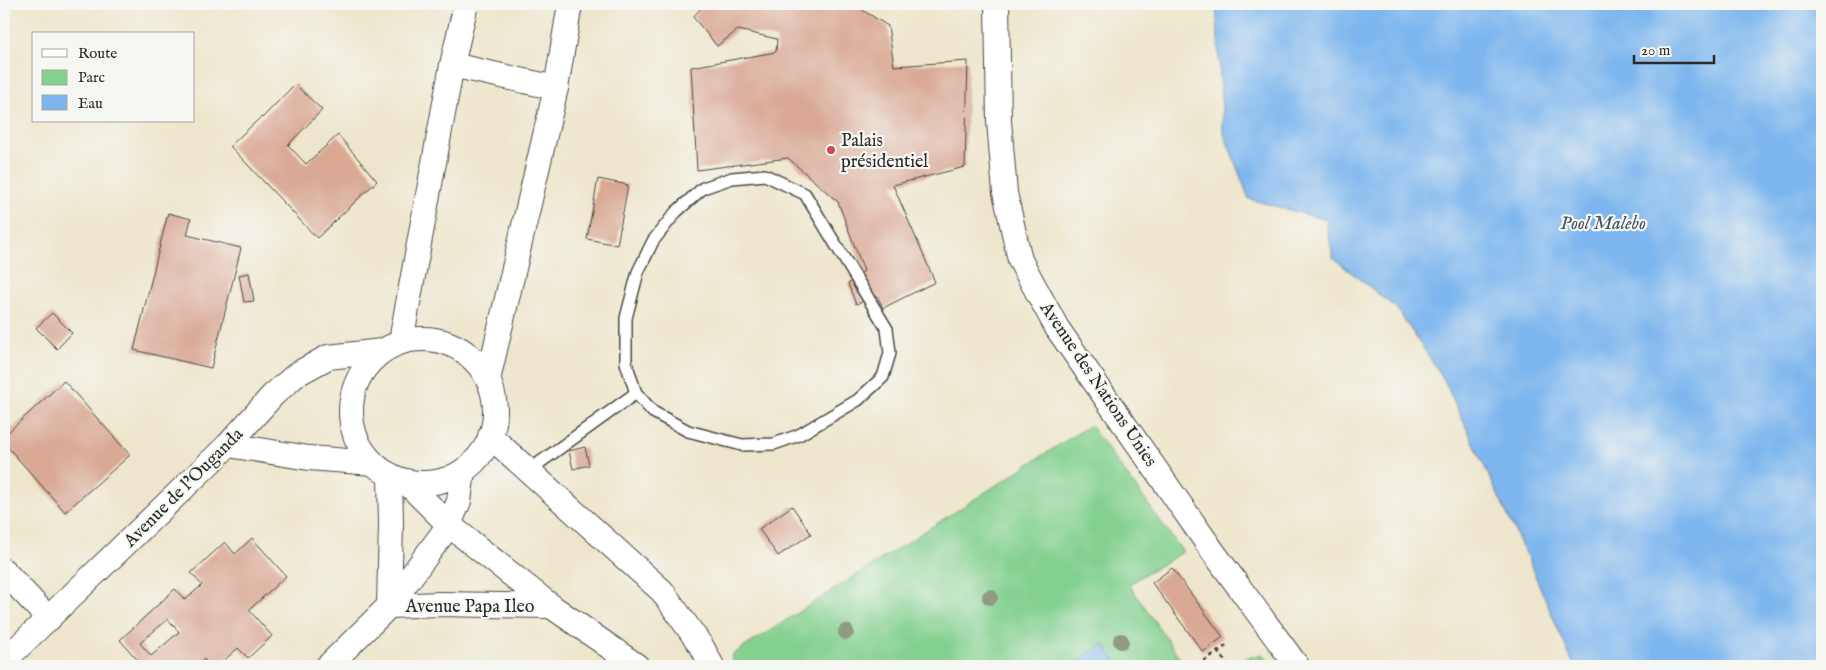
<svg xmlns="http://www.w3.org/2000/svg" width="1826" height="670" viewBox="0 0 1826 670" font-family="'IM FELL English',serif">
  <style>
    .green { fill: #83d08f; stroke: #577e5d }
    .water { fill: #7db6ee; stroke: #54708c }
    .building { fill: #d9a994; fill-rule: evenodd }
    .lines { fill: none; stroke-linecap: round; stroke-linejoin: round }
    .service-casing { stroke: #484743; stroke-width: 14 }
    .minor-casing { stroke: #484743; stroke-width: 26 }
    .path { stroke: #484743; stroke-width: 3; stroke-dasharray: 4 4; stroke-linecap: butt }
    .service { stroke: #fff; stroke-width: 11 }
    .minor { stroke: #fff; stroke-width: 24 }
    .tree { fill: #919b84 }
    .poi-dot { fill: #d1495b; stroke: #f6f6f2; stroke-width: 2 }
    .labels { text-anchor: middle; stroke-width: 4.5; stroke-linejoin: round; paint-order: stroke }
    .poi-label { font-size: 18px; fill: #2b2b2b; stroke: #f6f6f2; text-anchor: start }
    .street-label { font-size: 18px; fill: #2b2b2b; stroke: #f6f6f2 }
    .water-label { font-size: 19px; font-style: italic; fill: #456; stroke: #f6f6f2 }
  </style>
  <rect width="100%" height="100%" fill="#f6f6f2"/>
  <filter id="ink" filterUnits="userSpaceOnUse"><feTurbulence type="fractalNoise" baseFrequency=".02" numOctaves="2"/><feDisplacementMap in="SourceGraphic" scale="10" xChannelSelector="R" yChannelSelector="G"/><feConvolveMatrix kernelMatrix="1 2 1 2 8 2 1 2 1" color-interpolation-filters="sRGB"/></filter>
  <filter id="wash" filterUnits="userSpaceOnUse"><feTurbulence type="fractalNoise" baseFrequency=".0096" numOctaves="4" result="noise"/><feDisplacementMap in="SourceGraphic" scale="20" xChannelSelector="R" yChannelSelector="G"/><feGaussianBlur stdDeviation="1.12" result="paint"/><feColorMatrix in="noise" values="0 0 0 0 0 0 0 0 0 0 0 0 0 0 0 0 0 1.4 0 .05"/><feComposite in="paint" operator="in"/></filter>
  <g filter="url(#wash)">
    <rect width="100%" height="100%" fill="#eee6cc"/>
    <g class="green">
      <polygon points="1090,425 1183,552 1129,584 1185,666 734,666 732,655"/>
      <polygon points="1262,654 1272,666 1217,666"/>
    </g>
    <g class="water">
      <polygon points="1216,4 1822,4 1822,666 1574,666 1527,557 1443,378 1397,309 1333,258 1326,220 1249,199 1223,131"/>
      <polygon points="1104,644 1119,666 1071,666"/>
    </g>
    <g id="blocks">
      <g class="building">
        <polygon points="348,4 365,4 363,9"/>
        <polygon points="705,4 853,4 888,26 894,66 968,61 965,167 893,185 935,282 883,308 877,296 856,304 848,284 864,271 838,202 788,158 697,170 691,67 776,52 777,39 738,30 717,46 693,17"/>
        <polygon points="295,84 322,110 288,145 306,164 338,135 377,181 317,238 230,146 261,117 262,118"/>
        <polygon points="598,179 628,185 617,245 587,239"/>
        <polygon points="168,213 191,219 187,235 241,248 211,368 134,350"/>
        <polygon points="249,273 254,301 244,302 239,275"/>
        <polygon points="52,313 72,333 57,349 36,328"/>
        <polygon points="64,381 130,455 65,512 4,443 4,436"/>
        <polygon points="585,447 589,465 573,469 569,451"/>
        <polygon points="792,506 811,534 778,556 759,529"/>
        <path d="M252 538 286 576 249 610 272 636 248 658 238 648 218 666H210L204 659 196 666H143L120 640 175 589 185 600 202 585 191 573 225 542 235 554ZM168 619 179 632 151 656 140 643Z"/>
        <polygon points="1172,568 1223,637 1203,652 1152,583"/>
      </g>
    </g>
  </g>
  <g filter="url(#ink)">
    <use href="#blocks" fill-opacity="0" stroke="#484743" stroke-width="1"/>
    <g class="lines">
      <g class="service-casing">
        <polyline id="service" points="528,471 636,393 626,363 626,318 638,272 653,241 676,212 703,188 732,178 765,175 805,194 887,329 890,353 883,377 858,400 799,435 774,444 742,445 688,431 653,412 636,393"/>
      </g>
      <g class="minor-casing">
        <g id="minor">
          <polyline points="997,4 999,121 1005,193 1020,260 1057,328 1214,553 1297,666"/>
          <polyline points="452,65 556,88"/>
          <circle cx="423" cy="411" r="72"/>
          <polyline points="401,341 452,65 466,4"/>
          <polyline points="488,380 556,88 570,4"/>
          <polyline points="490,436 662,591 702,647 712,666"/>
          <polyline points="228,445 309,458 373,463"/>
          <polyline points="405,481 449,525 551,606 637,666"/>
          <polyline points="4,571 49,619"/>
          <polyline points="389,606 439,604 551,606"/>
          <polyline points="389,606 391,524 390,475"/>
          <polyline points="4,661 228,445 273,395 297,374 328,357 382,351"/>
          <polyline points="328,666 389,606 449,525 459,501 463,471"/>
        </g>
      </g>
      <g class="path">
        <polyline points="1217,651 1229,666"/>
        <polyline points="1197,666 1227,645"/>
      </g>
      <use href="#service" class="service"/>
      <use href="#minor" class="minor"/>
    </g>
    <g class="tree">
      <circle cx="990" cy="597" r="8"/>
      <circle cx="846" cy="632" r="8"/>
      <circle cx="1121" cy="641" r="8"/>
    </g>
  </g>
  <circle class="poi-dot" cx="831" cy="150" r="5"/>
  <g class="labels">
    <g class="poi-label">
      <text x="841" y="146">Palais<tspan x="841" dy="21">présidentiel</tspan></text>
    </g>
    <g class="street-label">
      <text transform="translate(1099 384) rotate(56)" y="6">Avenue des Nations Unies</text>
      <text transform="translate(183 487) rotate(-45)" y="6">Avenue de l’Ouganda</text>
      <text x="470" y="612">Avenue Papa Ileo</text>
    </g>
    <g class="water-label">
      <text x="1603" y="229">Pool Malebo</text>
    </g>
  </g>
  <rect width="1826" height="670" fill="none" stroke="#f6f6f2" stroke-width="20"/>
  <rect x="32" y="32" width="162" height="90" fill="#f6f6f2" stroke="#a5a5a2"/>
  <rect x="42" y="49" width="25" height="8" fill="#ffffff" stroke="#a5a5a2"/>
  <text x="78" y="58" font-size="15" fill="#2b2b2b">Route</text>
  <rect x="42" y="70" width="25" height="15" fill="#83d08f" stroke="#a5a5a2"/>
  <text x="78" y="82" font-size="15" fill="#2b2b2b">Parc</text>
  <rect x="42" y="95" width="25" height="15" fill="#7db6ee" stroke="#a5a5a2"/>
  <text x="78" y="108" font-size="15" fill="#2b2b2b">Eau</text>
  <path d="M1634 55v8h80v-8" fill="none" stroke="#2b2b2b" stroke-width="2.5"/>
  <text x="1641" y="55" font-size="15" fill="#2b2b2b" stroke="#f6f6f2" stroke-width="4" paint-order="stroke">20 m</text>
</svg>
